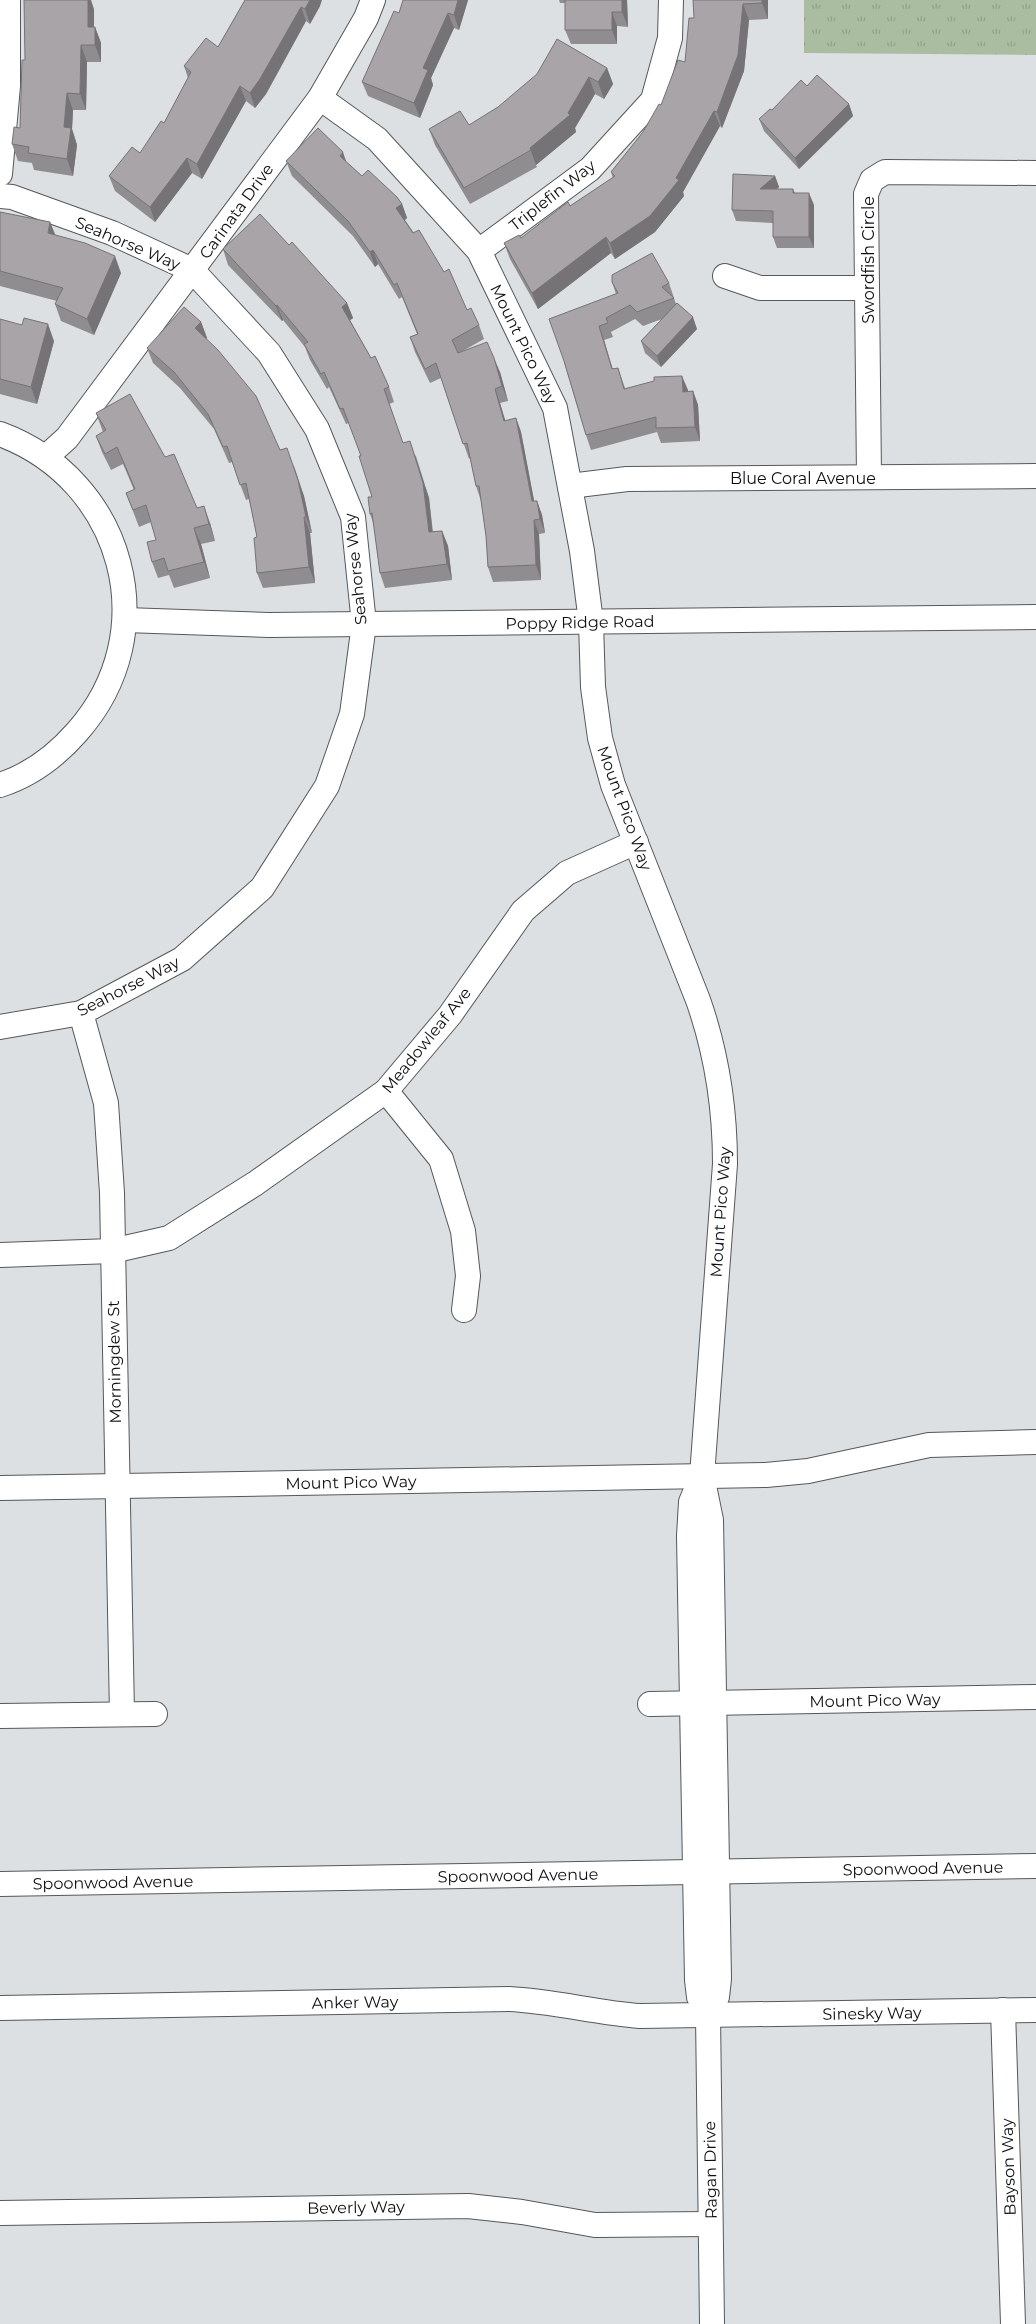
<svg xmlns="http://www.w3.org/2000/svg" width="1036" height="2324" viewBox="0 0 1036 2324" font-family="Montserrat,sans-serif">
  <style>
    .grass { fill: url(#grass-tufts) }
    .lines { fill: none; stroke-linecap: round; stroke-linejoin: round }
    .minor-casing { stroke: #55585b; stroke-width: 26 }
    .minor { stroke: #fff; stroke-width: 24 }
    .wall { fill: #908d90 }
    .shaded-wall { fill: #767376 }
    .building { fill: #a8a4a8; stroke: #767376 }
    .labels { text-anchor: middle; stroke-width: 4; stroke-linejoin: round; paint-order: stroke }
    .street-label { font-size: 16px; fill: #0c0e0f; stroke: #fff }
  </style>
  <defs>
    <pattern id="grass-tufts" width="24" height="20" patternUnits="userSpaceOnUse" patternTransform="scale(1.25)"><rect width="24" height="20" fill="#aabda1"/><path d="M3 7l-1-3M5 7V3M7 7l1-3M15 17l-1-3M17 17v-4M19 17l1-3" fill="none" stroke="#91a189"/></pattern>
  </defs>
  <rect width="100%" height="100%" fill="#dce0e3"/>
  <polygon class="grass" points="804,0 1036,0 1036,55 804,53"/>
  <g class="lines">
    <g class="minor-casing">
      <g id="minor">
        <path d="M320 98 377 139 479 251 555 408 582 551 591 622 593 687 600 738 613 785 698 1000C717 1054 725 1107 725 1164L702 1476 711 1520 719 1979 717 1997 708 2015"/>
        <polyline points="0,174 8,86 8,0"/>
        <polyline points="0,196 12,197 112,233 192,270 269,353 317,429 353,517 364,624 352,714 327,786 262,888 182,959 81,1013 0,1027"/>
        <polyline points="479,251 590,169 653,100 670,38 671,0"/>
        <polyline points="725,276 760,288 867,288"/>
        <path d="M0 434C124 480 166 632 77 732 56 756 31 775 0 785"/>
        <polyline points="46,457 67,438 320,98 366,18 373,0"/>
        <polyline points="869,477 866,194 872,180 885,172 1036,173"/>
        <polyline points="570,486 627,479 1036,476"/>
        <polyline points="125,620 269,625 1036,617"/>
        <polyline points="81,1013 106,1103 112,1193 122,1714"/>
        <polyline points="386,1091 441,1159 463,1231 468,1276 464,1310"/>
        <polyline points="0,1255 112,1251 169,1238 256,1183 386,1091 450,1015 523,911 567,873 636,842"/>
        <polyline points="702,1476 691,1502 689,1536 697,1980 699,1997 708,2015 712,2324"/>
        <polyline points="0,1488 766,1475 808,1471 929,1445 1036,1442"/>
        <polyline points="650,1704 1036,1697"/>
        <polyline points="0,1716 155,1714"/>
        <polyline points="0,1884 1036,1866"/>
        <path d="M0 2008 509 1999C554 2001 596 2013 640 2016L1036 2010"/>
        <polyline points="1003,2010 1013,2324"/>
        <polyline points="0,2213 468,2206 522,2212 595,2225 710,2224"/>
      </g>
    </g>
    <use href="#minor" class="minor"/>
  </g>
  <g class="wall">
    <polygon points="245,0 320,6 310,24 306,21 266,94 255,108 246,101 202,179 192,173 155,222 115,191 109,176 140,153 164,123 188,78 184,66 218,47"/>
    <polygon points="468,0 459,30 454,28 431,78 433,85 420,118 368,96 362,82 399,13"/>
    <polygon points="559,0 627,0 628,27 617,26 617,44 571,44 565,30 565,3 560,3"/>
    <polygon points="693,0 768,0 768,19 749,20 744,71 722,128 720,126 683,192 684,196 655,232 615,259 611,253 538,309 510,259 504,243 521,238 613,178 611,172 643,132 661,105 685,62 694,18"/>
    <polygon points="94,9 94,27 95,27 101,43 101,62 87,62 86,110 73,110 72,129 77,145 73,176 34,170 32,163 18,161 12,144 20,128 25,60"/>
    <polygon points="607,68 613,84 604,99 595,94 575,128 576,132 536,165 537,167 470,204 435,145 429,129 469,125"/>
    <polygon points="807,86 849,104 853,116 799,169 764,131 759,119"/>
    <polygon points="286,161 346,162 362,176 402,204 407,218 405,220 467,310 479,325 484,339 461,352 500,372 508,401 500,403 505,421 516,418 521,432 534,501 537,501 542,515 545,533 539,534 541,580 493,582 488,567 486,536 481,501 476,486 470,458 469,459 441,378 430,383 415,352 410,337 417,334 402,297 399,299 378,264 375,267 353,236 292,176"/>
    <polygon points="775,176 779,187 777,189 793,189 795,193 814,205 814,248 777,248 773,237 773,223 736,221 732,210"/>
    <polygon points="0,212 50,222 55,235 121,273 94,335 61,321 55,304 57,301 0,286"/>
    <polygon points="289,245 347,303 353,318 350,320 371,358 389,387 394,402 389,404 403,443 416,456 429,498 433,532 442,531 448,546 452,580 385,588 380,573 374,525 370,514 372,497 361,456 349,423 346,424 329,387 327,389 310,360 305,347 283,320 282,321 228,265 223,249"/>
    <polygon points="612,282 669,283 676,304 697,329 661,367 645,353 641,341 662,319 643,326 635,319 611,332 613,337 604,340 612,369 618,368 625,388 688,390 688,392 693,391 698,405 700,441 661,443 657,432 591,450 586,435 564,362 616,294"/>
    <polygon points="0,319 54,341 37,404 0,394"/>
    <polygon points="201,322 207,338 206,339 280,450 304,496 312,533 310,533 315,583 263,588 257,573 257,537 249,499 246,500 232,462 229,463 214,429 180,388 153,363 147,348"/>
    <polygon points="96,413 165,457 197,508 210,523 215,541 201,544 210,578 174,588 169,575 158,578 152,562 156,540 151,522 139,527 126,493 134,490 123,464 111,470 102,452 96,436 103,432"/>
  </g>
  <g class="shaded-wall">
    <polygon points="88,0 91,0 94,9 94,43 88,27"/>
    <polygon points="310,0 322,0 320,6 310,24 305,9"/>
    <polygon points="458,0 468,0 459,30 454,15"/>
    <polygon points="622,0 627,0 628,27 622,12"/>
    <polygon points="762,0 768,0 768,19 762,3"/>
    <polygon points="743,4 749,20 744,71 722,128 717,112"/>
    <polygon points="301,7 306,21 266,94 255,108 250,93"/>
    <polygon points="612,12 617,26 617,44 612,30"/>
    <polygon points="448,13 454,28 431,78 433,85 420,118 414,103 423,68"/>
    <polygon points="95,27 101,43 101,62 95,45"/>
    <polygon points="81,45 87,62 86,110 80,94"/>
    <polygon points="607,68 613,84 604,99 598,82"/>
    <polygon points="589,77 595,94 575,128 576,132 536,165 530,148 568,113"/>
    <polygon points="240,86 246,101 202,179 197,164"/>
    <polygon points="67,93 73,110 72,129 77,145 73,176 67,159 64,127"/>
    <polygon points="849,104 853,116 799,169 795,158"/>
    <polygon points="714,111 720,126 683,192 684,196 655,232 615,259 610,243 676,178"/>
    <polygon points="343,152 348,167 340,156"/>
    <polygon points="187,158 192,173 155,222 150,207"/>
    <polygon points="775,176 779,187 764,201 760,189"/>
    <polygon points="809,193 814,205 814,248 809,237"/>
    <polygon points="402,204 407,218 401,223 396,208"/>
    <polygon points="50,222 57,239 48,233"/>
    <polygon points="606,237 611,253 538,309 532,293"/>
    <polygon points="373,250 378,264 375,267 370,252"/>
    <polygon points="115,256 121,273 94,335 87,319"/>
    <polygon points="347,303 353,318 348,322 342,307"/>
    <polygon points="277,305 283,320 282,321 276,306"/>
    <polygon points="693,317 697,329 661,367 657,356"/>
    <polygon points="201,322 207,338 201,344 195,328"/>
    <polygon points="48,324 54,341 37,404 31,387"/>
    <polygon points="599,326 604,340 617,383 612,369"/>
    <polygon points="494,358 500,372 508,401 502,386"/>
    <polygon points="682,376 688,390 688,406 683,392"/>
    <polygon points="495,389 500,403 510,436 504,421"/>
    <polygon points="693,391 698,405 700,441 695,427"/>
    <polygon points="516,418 521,432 537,516 532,501"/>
    <polygon points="410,441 429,498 434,548 429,532"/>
    <polygon points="293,463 304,496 312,533 306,517"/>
    <polygon points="537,501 542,515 545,533 540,519"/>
    <polygon points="204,506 210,523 215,541 209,524"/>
    <polygon points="304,517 310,533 315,583 309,567"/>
    <polygon points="534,520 539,534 541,580 536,565"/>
    <polygon points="194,528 201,544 210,578 204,562"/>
    <polygon points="442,531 448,546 452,580 447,564"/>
  </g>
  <g class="building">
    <polygon points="24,0 88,0 88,27 95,27 95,45 81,45 80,94 67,93 64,127 71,128 67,159 28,153 29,147 12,144 14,127 20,128 22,60 25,60"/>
    <polygon points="245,0 310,0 305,9 301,7 260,79 250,93 240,86 197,164 187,158 150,207 109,176 132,147 140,153 161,121 164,123 191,72 184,66 206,38 218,47"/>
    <polygon points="403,0 458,0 454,15 448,13 423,68 428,70 414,103 362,82 394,11 399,13"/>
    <polygon points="565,0 622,0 622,12 612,12 612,30 565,30"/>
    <polygon points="693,0 762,0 762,3 743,4 738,55 717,112 714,111 676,178 679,180 650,216 610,243 606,237 532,293 504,243 519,235 521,238 568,202 570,206 615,176 611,172 643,132 659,104 661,105 678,60 685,62 689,18 694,18"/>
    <polygon points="557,39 607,68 598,82 589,77 568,113 570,115 530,148 531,150 464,188 429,129 460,111 469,125 498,107 537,74"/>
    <polygon points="817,75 849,104 795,158 759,119 770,109 772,110 801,80 807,86"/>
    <polygon points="318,128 343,152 340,156 362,176 368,170 397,197 402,204 396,208 413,233 419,230 444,272 449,269 467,310 471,308 479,325 452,340 458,353 487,342 494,358 502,386 495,389 504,421 516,418 532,501 537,501 540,519 534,520 536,565 488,567 486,536 479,486 476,486 467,443 463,444 436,363 425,369 410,337 418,334 397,283 394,285 373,250 370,252 348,221 286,161"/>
    <polygon points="733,174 775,176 760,189 793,189 793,193 809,193 809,237 773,237 773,211 732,210"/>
    <polygon points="0,212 50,222 48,233 85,243 115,256 87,319 55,304 63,288 0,271"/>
    <polygon points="260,214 289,245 292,242 347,303 342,307 371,358 375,356 389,387 384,389 403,443 410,441 423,483 429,532 442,531 447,564 380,573 372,513 370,514 368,497 372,497 359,456 361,456 343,408 340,409 324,372 321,374 304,344 308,342 277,305 276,306 223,249"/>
    <polygon points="652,253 669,283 662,287 674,298 637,312 630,305 606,318 608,323 599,326 612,369 618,368 624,389 654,381 654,377 682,376 683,392 693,391 695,427 656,428 656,417 586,435 564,361 549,319 618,293 612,282 612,275"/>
    <polygon points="677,303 693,317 657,356 641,341"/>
    <polygon points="184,307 201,322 195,328 218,350 256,396 280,450 287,448 298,480 306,517 304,517 309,567 257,573 254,538 257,537 246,483 240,485 227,446 223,447 208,414 174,372 147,348"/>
    <polygon points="24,318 48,324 31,387 0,379 0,319 22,325"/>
    <polygon points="130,394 165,457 174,454 197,508 204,506 209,524 194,528 204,562 168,571 164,558 152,562 147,542 156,540 146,505 133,510 126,493 135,489 117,447 105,454 96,436 106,430 96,413"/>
  </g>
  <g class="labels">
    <g class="street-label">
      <text transform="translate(552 195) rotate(-38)" y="6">Triplefin Way</text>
      <text transform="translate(236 211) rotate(-54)" y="6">Carinata Drive</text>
      <text transform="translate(128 243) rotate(23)" y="6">Seahorse Way</text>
      <text transform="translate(868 260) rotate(-90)" y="6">Swordfish Circle</text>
      <text transform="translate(524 344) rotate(64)" y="6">Mount Pico Way</text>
      <text x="803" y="484">Blue Coral Avenue</text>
      <text transform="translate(355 569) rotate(-96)" y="6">Seahorse Way</text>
      <text transform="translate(580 622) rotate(-1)" y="6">Poppy Ridge Road</text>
      <text transform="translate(625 808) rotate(70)" y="6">Mount Pico Way</text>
      <text transform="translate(128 986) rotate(-27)" y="6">Seahorse Way</text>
      <text transform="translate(426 1040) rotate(-51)" y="6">Meadowleaf Ave</text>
      <text transform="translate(720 1212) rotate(-86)" y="6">Mount Pico Way</text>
      <text transform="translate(114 1362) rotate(-91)" y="6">Morningdew St</text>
      <text transform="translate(351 1482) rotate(-1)" y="6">Mount Pico Way</text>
      <text transform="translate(875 1700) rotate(-1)" y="6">Mount Pico Way</text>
      <text transform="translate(923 1868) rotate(-1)" y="6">Spoonwood Avenue</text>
      <text transform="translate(518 1875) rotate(-1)" y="6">Spoonwood Avenue</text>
      <text transform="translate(113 1882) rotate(-1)" y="6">Spoonwood Avenue</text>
      <text transform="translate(355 2002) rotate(-1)" y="6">Anker Way</text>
      <text transform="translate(872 2013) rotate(-1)" y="6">Sinesky Way</text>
      <text transform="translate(1008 2167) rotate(-92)" y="6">Bayson Way</text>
      <text transform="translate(710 2170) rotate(-91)" y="6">Ragan Drive</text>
      <text transform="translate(356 2207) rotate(-1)" y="6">Beverly Way</text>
    </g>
  </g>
</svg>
